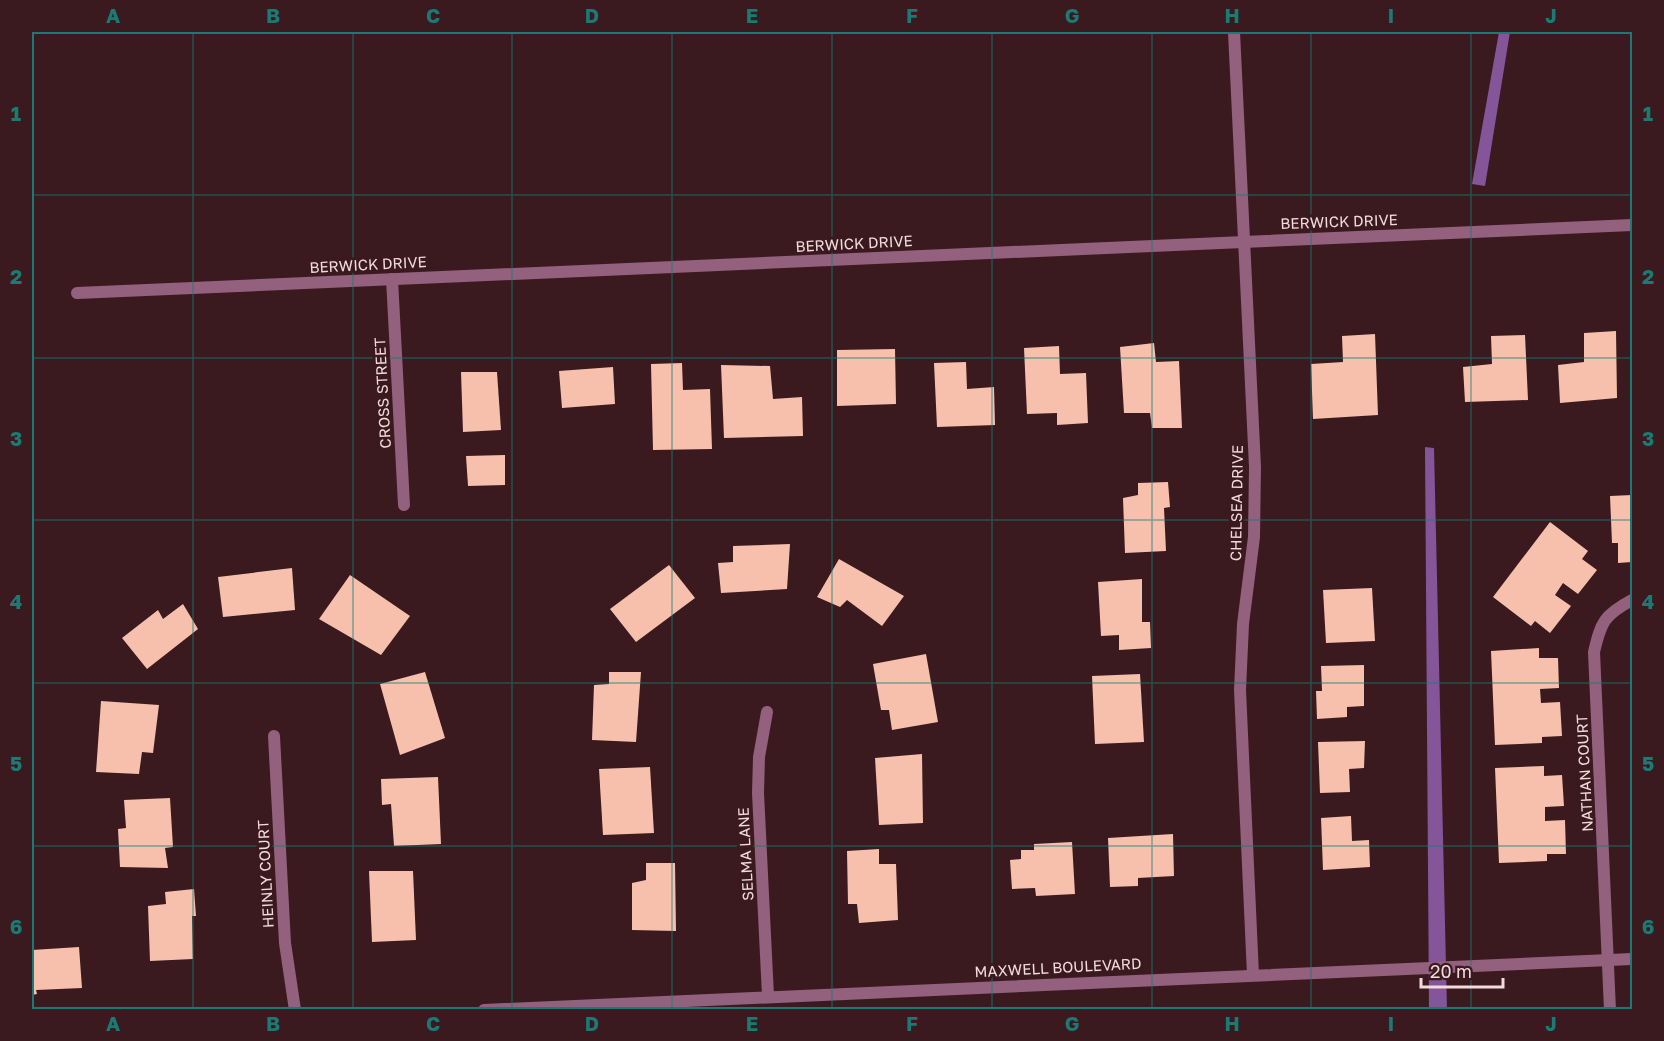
<svg xmlns="http://www.w3.org/2000/svg" width="1664" height="1041" viewBox="0 0 1664 1041" font-family="'Golos Text',sans-serif">
  <style>
    .water { fill: #845598 }
    .building { fill: #f6c0ad }
    .lines { fill: none; stroke-linecap: round; stroke-linejoin: round }
    .minor { stroke: #93607e; stroke-width: 12 }
    .tertiary { stroke: #93607e; stroke-width: 12 }
    .grid { fill: none; stroke: #1a7b74; stroke-width: 1.5; stroke-opacity: 0.55 }
    .labels { text-anchor: middle; stroke-width: 6; stroke-linejoin: round; paint-order: stroke }
    .street-label { font-size: 15px; fill: #f1dbdd; stroke: #3a1a1f }
    .neatline { fill: none; stroke: #1a7b74; stroke-width: 2 }
    .grid-label { font-size: 20px; text-anchor: middle; font-weight: bold; fill: #1a7b74 }
  </style>
  <rect width="100%" height="100%" fill="#3a1a1f"/>
  <g class="water">
    <polygon points="1499,32 1510,32 1485,186 1472,184"/>
    <polygon points="1425,447 1434,448 1447,1010 1429,1009"/>
  </g>
  <g class="building">
    <polygon points="1616,331 1617,398 1560,403 1558,365 1584,362 1584,333"/>
    <polygon points="1375,334 1378,415 1313,419 1311,364 1343,362 1342,336"/>
    <polygon points="1525,335 1528,400 1465,402 1463,367 1492,364 1491,336"/>
    <polygon points="1154,343 1156,362 1179,361 1182,428 1152,428 1150,413 1124,413 1120,347"/>
    <polygon points="1059,346 1060,374 1086,373 1088,423 1057,425 1057,413 1027,414 1024,348"/>
    <polygon points="895,349 896,404 837,406 837,350"/>
    <polygon points="966,362 967,389 994,387 995,425 937,427 934,363"/>
    <polygon points="682,363 683,390 710,389 712,449 653,450 651,364"/>
    <polygon points="721,365 770,366 773,399 802,397 803,436 724,438"/>
    <polygon points="613,367 615,404 562,408 559,371"/>
    <polygon points="461,372 497,372 501,430 463,432"/>
    <polygon points="505,455 505,485 468,486 466,456"/>
    <polygon points="1168,482 1170,507 1164,508 1166,551 1125,553 1123,498 1138,495 1138,483"/>
    <polygon points="1632,495 1632,562 1618,563 1618,543 1612,543 1610,496"/>
    <polygon points="1550,522 1588,551 1582,559 1597,570 1578,594 1563,583 1555,595 1571,606 1550,633 1535,621 1531,626 1493,597"/>
    <polygon points="790,544 787,589 721,593 718,563 733,562 733,546"/>
    <polygon points="839,559 904,596 882,626 847,600 840,607 817,597"/>
    <polygon points="669,565 695,598 636,642 610,609"/>
    <polygon points="292,568 295,610 223,617 218,577"/>
    <polygon points="350,575 410,616 381,655 319,619"/>
    <polygon points="1142,579 1142,622 1150,622 1151,648 1119,650 1119,635 1101,636 1098,582"/>
    <polygon points="1372,588 1375,641 1326,643 1323,590"/>
    <polygon points="183,604 198,629 147,669 122,638 158,610 163,619"/>
    <polygon points="1539,648 1539,658 1558,658 1559,688 1540,689 1541,703 1560,702 1562,736 1542,737 1542,743 1495,745 1491,651"/>
    <polygon points="926,654 938,722 892,730 889,710 881,710 873,664"/>
    <polygon points="1364,665 1364,706 1347,707 1347,717 1317,719 1316,691 1322,691 1321,666"/>
    <polygon points="425,672 445,738 400,755 380,684"/>
    <polygon points="609,672 641,672 636,742 592,740 594,685 609,684"/>
    <polygon points="1140,674 1144,742 1095,744 1092,676"/>
    <polygon points="101,701 159,705 153,753 142,752 139,774 96,772"/>
    <polygon points="1365,741 1364,768 1349,769 1350,792 1320,793 1318,742"/>
    <polygon points="922,754 923,823 879,825 875,758"/>
    <polygon points="1544,766 1544,776 1562,775 1564,806 1545,807 1545,821 1565,820 1566,854 1547,854 1547,861 1499,863 1495,768"/>
    <polygon points="650,767 654,833 603,835 599,769"/>
    <polygon points="438,777 441,844 394,846 391,804 382,805 381,779"/>
    <polygon points="170,798 173,847 165,848 168,868 120,867 118,829 126,828 124,800"/>
    <polygon points="1351,816 1352,841 1369,840 1370,867 1323,870 1321,818"/>
    <polygon points="1173,834 1174,876 1138,878 1138,886 1110,887 1108,838"/>
    <polygon points="1072,842 1075,894 1036,896 1035,888 1012,889 1010,860 1021,859 1021,850 1034,850 1034,844"/>
    <polygon points="879,849 879,864 896,864 898,920 859,923 857,904 848,904 847,851"/>
    <polygon points="646,863 675,863 676,931 632,930 632,883 646,880"/>
    <polygon points="369,871 413,871 416,940 372,942"/>
    <polygon points="194,889 196,916 192,916 193,959 150,961 148,906 166,904 165,892"/>
    <polygon points="79,947 82,988 36,990 37,994 32,995 32,950"/>
  </g>
  <g class="lines">
    <g class="minor">
      <polyline points="1234,32 1255,467 1254,537 1243,624 1240,690 1253,975"/>
      <polyline points="392,279 404,505"/>
      <polyline points="77,293 1632,225"/>
      <polyline points="767,712 759,757 758,793 768,996"/>
      <polyline points="274,736 285,943 295,1010"/>
      <path d="M1610 1010 1594 652C1601 622 1604 615 1632 600"/>
    </g>
    <polyline class="tertiary" points="484,1010 1632,959"/>
  </g>
  <path class="grid" d="M193 32V1010M353 32V1010M512 32V1010M672 32V1010M832 32V1010M992 32V1010M1152 32V1010M1311 32V1010M1471 32V1010M32 195H1632M32 358H1632M32 520H1632M32 683H1632M32 846H1632"/>
  <g class="labels">
    <g class="street-label">
      <text transform="translate(1339 222) rotate(-2)" y="5">BERWICK DRIVE</text>
      <text transform="translate(854 244) rotate(-3)" y="5">BERWICK DRIVE</text>
      <text transform="translate(368 265) rotate(-3)" y="5">BERWICK DRIVE</text>
      <text transform="translate(383 393) rotate(-93)" y="5">CROSS STREET</text>
      <text transform="translate(1237 503) rotate(-89)" y="5">CHELSEA DRIVE</text>
      <text transform="translate(1585 773) rotate(-93)" y="5">NATHAN COURT</text>
      <text transform="translate(746 854) rotate(-93)" y="5">SELMA LANE</text>
      <text transform="translate(266 874) rotate(-93)" y="5">HEINLY COURT</text>
      <text transform="translate(1058 968) rotate(-3)" y="5">MAXWELL BOULEVARD</text>
    </g>
  </g>
  <rect width="1664" height="1041" fill="none" stroke="#3a1a1f" stroke-width="66"/>
  <path d="M1421 978v9h82v-9" fill="none" stroke="#f1dbdd" stroke-width="3"/>
  <text x="1430" y="978" font-size="18" fill="#f1dbdd" stroke="#3a1a1f" stroke-width="4.5" paint-order="stroke">20 m</text>
  <rect x="33" y="33" width="1598" height="975" class="neatline"/>
  <g class="grid-label">
    <text x="113" y="23">A</text>
    <text x="273" y="23">B</text>
    <text x="433" y="23">C</text>
    <text x="592" y="23">D</text>
    <text x="752" y="23">E</text>
    <text x="912" y="23">F</text>
    <text x="1072" y="23">G</text>
    <text x="1232" y="23">H</text>
    <text x="1391" y="23">I</text>
    <text x="1551" y="23">J</text>
    <text x="16" y="121">1</text>
    <text x="1648" y="121">1</text>
    <text x="16" y="284">2</text>
    <text x="1648" y="284">2</text>
    <text x="16" y="446">3</text>
    <text x="1648" y="446">3</text>
    <text x="16" y="609">4</text>
    <text x="1648" y="609">4</text>
    <text x="16" y="771">5</text>
    <text x="1648" y="771">5</text>
    <text x="16" y="934">6</text>
    <text x="1648" y="934">6</text>
    <text x="113" y="1031">A</text>
    <text x="273" y="1031">B</text>
    <text x="433" y="1031">C</text>
    <text x="592" y="1031">D</text>
    <text x="752" y="1031">E</text>
    <text x="912" y="1031">F</text>
    <text x="1072" y="1031">G</text>
    <text x="1232" y="1031">H</text>
    <text x="1391" y="1031">I</text>
    <text x="1551" y="1031">J</text>
  </g>
</svg>
